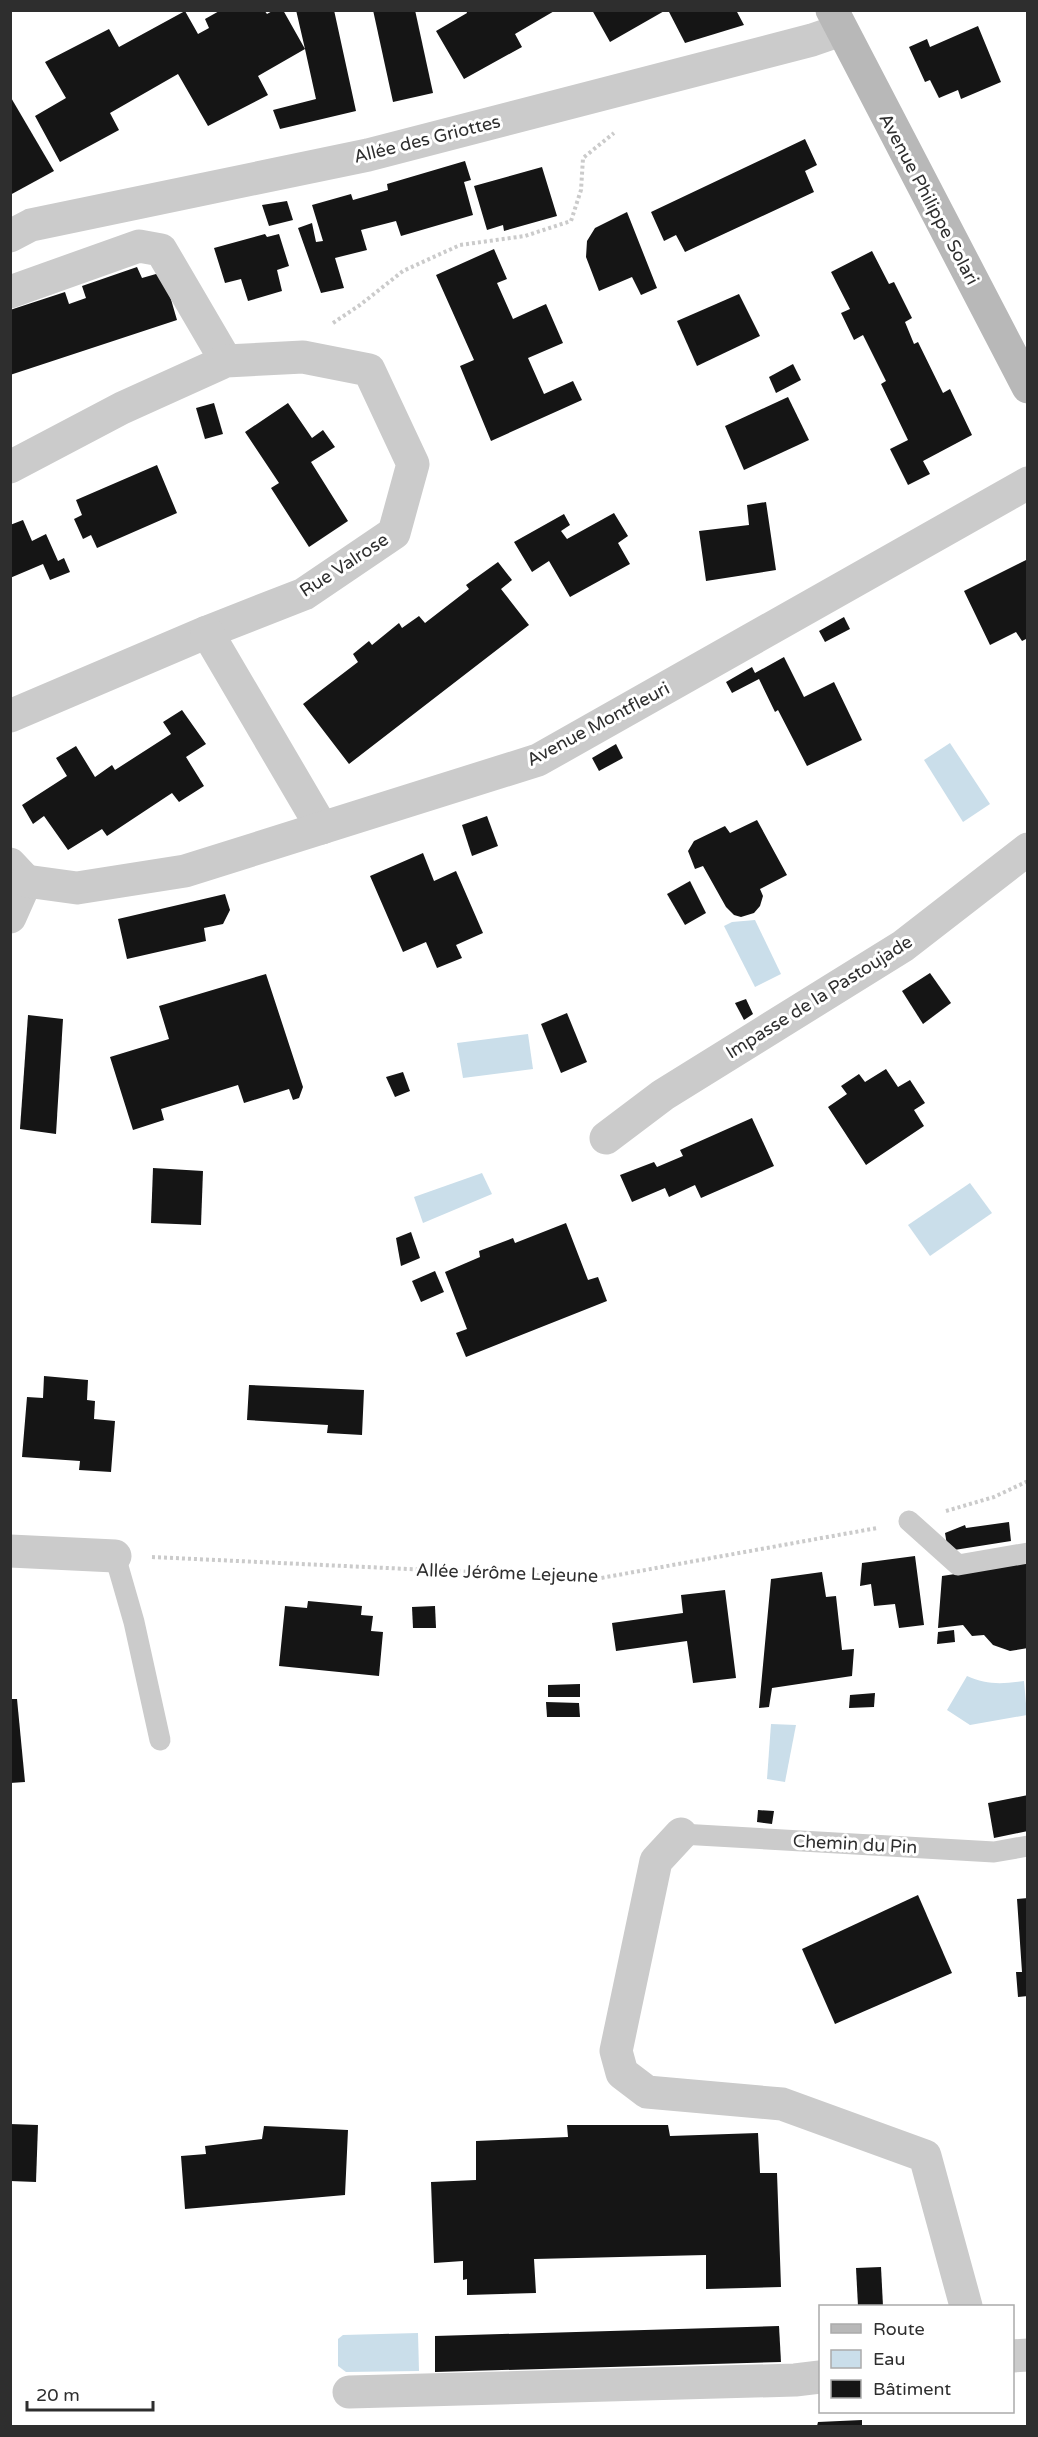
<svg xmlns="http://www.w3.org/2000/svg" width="1038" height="2437" viewBox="0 0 1038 2437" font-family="'Varela Round',sans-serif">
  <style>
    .water { fill: #cadeea }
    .building { fill: #151515 }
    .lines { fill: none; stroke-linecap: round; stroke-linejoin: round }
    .path { stroke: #cbcbcb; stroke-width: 4; stroke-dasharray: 3 3; stroke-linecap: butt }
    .service { stroke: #cbcbcb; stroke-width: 21 }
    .minor { stroke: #cbcbcb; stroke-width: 33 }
    .secondary { stroke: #b8b8b8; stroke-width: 33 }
    .labels { text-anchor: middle; stroke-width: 6; stroke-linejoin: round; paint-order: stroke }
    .street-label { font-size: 18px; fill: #2e2e2e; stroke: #fff }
  </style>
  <rect width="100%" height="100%" fill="#fff"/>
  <g class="water">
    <polygon points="950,743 990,804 963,822 924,760"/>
    <polygon points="755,920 781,974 755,987 724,926 732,922"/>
    <polygon points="528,1034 533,1069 463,1078 457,1043"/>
    <polygon points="482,1173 492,1194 423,1223 414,1197"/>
    <polygon points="970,1183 992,1213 930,1256 908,1225"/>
    <path d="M967 1676C986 1685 1003 1684 1024 1681L1027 1715 970 1725 947 1710Z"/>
    <polygon points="771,1724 796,1725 785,1782 767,1779"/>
    <polygon points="418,2333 419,2371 346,2372 338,2366 338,2339 343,2335"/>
  </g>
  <g class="building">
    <polygon points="221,10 264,10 267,14 274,10 283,10 305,49 296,10 334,10 356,111 280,129 273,110 316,99 305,49 258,76 268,95 208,126 178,74 110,113 119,130 60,162 35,116 66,98 45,62 109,29 119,47 185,11 198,34 209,28 205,19"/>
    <polygon points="373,10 415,10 433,93 393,102"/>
    <polygon points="466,10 556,10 515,34 522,47 464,79 436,31 467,13"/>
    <polygon points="592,10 666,10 610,42"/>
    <polygon points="668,10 736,10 744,25 685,43"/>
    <polygon points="978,26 1001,82 961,99 958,90 939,98 930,80 925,82 909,47 927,39 930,47"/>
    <polygon points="10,96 54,171 10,195"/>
    <polygon points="805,139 817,165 805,171 814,192 685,252 676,235 664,241 651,212"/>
    <polygon points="465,161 471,180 464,182 473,215 401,236 396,221 361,230 367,250 335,258 344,288 321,293 298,228 312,223 316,242 323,241 312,205 351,194 353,200 388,190 387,184"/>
    <polygon points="542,167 557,216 504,231 503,225 487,230 474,186"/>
    <polygon points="287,201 293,220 269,226 262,205"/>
    <polygon points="627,212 657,288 641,295 632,277 599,291 586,257 587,241 595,228"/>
    <polygon points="265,234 267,237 279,234 289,266 277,270 282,291 248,301 241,279 225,283 214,248"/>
    <polygon points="494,249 507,279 497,283 513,319 546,304 563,343 528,358 544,394 573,381 582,400 491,441 460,366 474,360 436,275"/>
    <polygon points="872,251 889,284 894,282 912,318 905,322 914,344 918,342 943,393 950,389 972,435 923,461 930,474 908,485 890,449 908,440 881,384 886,381 863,335 854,340 841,313 850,309 831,272"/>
    <polygon points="137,267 142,278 163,272 177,320 10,375 10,310 65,292 69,304 86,298 82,286"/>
    <polygon points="739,294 760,336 697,366 677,321"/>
    <polygon points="793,364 801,380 776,393 769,377"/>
    <polygon points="788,397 809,440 744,470 725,426"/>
    <polygon points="214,403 223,434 205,439 196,408"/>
    <polygon points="288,403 312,438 323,430 335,447 311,462 348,521 309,547 271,488 279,483 245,432"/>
    <polygon points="157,465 177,513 97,548 91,535 83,539 74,519 82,515 76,500"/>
    <polygon points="766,502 776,570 706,581 699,531 749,525 747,505"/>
    <polygon points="614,513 628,536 618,543 630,564 570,597 549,561 532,572 514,542 564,514 570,525 561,531 567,539"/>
    <polygon points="23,520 32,541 46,534 58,561 64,558 70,572 50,580 43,564 10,578 10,525"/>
    <polygon points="1028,559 1028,638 1022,641 1016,632 990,645 964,591"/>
    <polygon points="498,562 512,580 501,589 529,625 349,764 303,704 358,662 353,654 369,641 372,645 399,623 402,628 419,616 425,623 469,589 466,585"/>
    <polygon points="844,617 850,629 825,642 819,631"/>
    <polygon points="784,657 804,697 834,682 862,740 807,766 778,710 775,712 759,679 732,693 726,682 752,667 755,673"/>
    <polygon points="182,710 206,744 186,757 204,786 179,802 172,793 107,836 102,829 68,850 44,816 33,824 22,805 67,776 56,758 76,746 95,777 112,765 115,770 171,734 163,722"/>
    <polygon points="616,744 623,758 599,771 592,758"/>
    <polygon points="487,816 498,846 472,856 462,825"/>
    <polygon points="757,820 787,875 760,889 763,896 760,906 754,913 741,917 734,915 726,907 703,866 695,869 688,851 694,841 725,826 730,833"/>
    <polygon points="423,853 434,881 456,871 483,933 456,945 462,958 437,968 426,942 403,952 370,876"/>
    <polygon points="690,881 706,913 685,925 667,894"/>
    <polygon points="225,894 230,910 223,924 204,928 206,941 127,959 118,919"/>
    <polygon points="930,973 951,1003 923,1024 902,991"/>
    <polygon points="266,974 303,1087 299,1098 293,1100 289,1089 244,1103 238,1085 161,1109 164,1120 133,1130 110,1057 169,1039 159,1006"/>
    <polygon points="746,999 753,1014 744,1020 735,1003"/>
    <polygon points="567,1013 587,1062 561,1073 541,1024"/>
    <polygon points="28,1015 63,1019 56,1134 20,1129"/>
    <polygon points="886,1069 898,1087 910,1080 925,1103 914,1110 924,1126 866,1165 828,1107 847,1094 841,1086 859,1074 865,1082"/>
    <polygon points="403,1072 410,1091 395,1097 386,1077"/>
    <polygon points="752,1118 774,1166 701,1198 695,1185 669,1197 665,1188 632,1202 620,1175 654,1162 657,1167 683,1156 680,1150"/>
    <polygon points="153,1168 203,1171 201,1225 151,1223"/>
    <polygon points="566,1223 588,1280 598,1277 607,1301 466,1357 456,1333 467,1329 445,1272 480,1257 479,1251 513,1238 515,1243"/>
    <polygon points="411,1232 420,1258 401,1266 396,1238"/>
    <polygon points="435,1271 444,1292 421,1302 412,1281"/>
    <polygon points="44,1376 88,1380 87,1400 95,1401 94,1419 115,1421 111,1472 79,1470 80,1461 22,1457 27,1397 43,1398"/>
    <polygon points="249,1385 364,1390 362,1435 327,1433 328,1425 247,1420"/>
    <polygon points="1009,1522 1011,1541 948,1551 945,1533 965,1525 966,1528"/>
    <polygon points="915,1556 924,1625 899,1628 895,1604 874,1606 871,1584 860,1586 862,1563"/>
    <polygon points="1028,1563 1028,1648 1010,1651 993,1645 984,1635 972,1636 963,1625 938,1628 942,1576"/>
    <polygon points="822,1572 826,1597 836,1596 842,1650 854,1649 852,1676 772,1688 769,1707 759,1708 771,1579"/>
    <polygon points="725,1590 736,1678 693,1683 687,1641 616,1651 612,1623 683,1613 681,1595"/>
    <polygon points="308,1601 362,1606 361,1615 373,1616 371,1631 383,1632 379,1676 279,1666 285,1606 307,1608"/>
    <polygon points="435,1606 436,1628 413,1628 412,1607"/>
    <polygon points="954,1630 955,1642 937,1644 938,1632"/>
    <polygon points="580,1684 580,1697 548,1697 548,1685"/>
    <polygon points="875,1693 874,1707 849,1708 850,1695"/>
    <polygon points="10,1699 17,1699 25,1782 10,1783"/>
    <polygon points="546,1702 579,1703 580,1717 547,1717"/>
    <polygon points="1028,1795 1028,1831 994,1838 988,1803"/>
    <polygon points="758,1810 774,1811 772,1824 757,1822"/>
    <polygon points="918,1895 952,1973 835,2024 802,1949"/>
    <polygon points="1028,1898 1028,1996 1018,1997 1016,1972 1022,1972 1017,1899"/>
    <polygon points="10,2124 38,2125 36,2182 10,2181"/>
    <polygon points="567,2125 668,2125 670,2136 758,2133 760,2173 777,2173 781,2287 706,2289 706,2255 534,2259 536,2293 467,2295 467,2279 463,2280 463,2261 434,2263 431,2182 476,2180 476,2141 568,2137"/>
    <polygon points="264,2126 348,2130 345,2195 185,2209 181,2156 206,2154 205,2146 262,2139"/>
    <polygon points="881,2267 883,2306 858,2306 856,2268"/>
    <polygon points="779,2326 781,2362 435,2372 435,2336"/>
    <polygon points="862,2420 862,2426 817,2426 818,2422"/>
  </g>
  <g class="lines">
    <g class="path">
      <polyline points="333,323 360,305 403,271 460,245 525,236 571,221 581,190 583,158 614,133"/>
      <polyline points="946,1511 994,1497 1028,1481"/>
      <polyline points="152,1557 601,1578 877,1528"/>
    </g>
    <g class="service">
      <polyline points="909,1521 958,1565 1028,1553"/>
      <polyline points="115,1556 134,1622 160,1740"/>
      <polyline points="681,1834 994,1852 1028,1846"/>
    </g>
    <g class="minor">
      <polyline points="10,236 31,225 368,155 812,40 841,30"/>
      <polyline points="10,292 139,246 161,250 226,361"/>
      <polyline points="10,467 122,408 226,361 303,357 369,370 413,464 394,533 304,594 207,632 10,716"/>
      <polyline points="207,632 322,828"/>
      <polyline points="10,864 26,881 10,917"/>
      <polyline points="26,881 77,888 185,871 538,760 1028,483"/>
      <polyline points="606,1138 663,1095 903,946 1028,849"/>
      <polyline points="10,1551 115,1556"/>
      <polyline points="681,1834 656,1861 616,2051 622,2073 647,2092 782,2104 925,2156 966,2306"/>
      <polyline points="1012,2356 1028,2355"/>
      <polyline points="349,2392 795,2380 820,2377"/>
    </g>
    <polyline class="secondary" points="832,10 1028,387"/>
  </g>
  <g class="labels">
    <g class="street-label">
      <text transform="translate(427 139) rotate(-14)" y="6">Allée des Griottes</text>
      <text transform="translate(929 199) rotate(62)" y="6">Avenue Philippe Solari</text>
      <text transform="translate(344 565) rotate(-33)" y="6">Rue Valrose</text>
      <text transform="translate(598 724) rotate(-28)" y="6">Avenue Montfleuri</text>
      <text transform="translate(819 997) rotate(-32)" y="6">Impasse de la Pastoujade</text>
      <text transform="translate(507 1573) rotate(2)" y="6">Allée Jérôme Lejeune</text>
      <text transform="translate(855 1844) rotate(3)" y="6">Chemin du Pin</text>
    </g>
  </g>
  <rect width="1038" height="2437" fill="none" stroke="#2e2e2e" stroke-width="24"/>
  <rect x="819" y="2305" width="195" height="108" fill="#ffffff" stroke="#ababab" stroke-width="1.5"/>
  <rect x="831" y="2324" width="30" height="9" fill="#b8b8b8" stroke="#ababab" stroke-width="1.5"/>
  <text x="873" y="2335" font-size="18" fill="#2e2e2e">Route</text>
  <rect x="831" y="2350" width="30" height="18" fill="#cadeea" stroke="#ababab" stroke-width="1.5"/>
  <text x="873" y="2365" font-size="18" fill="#2e2e2e">Eau</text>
  <rect x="831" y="2380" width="30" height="18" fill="#151515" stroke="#ababab" stroke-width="1.5"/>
  <text x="873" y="2395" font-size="18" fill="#2e2e2e">Bâtiment</text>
  <path d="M27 2401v9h126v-9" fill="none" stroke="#2e2e2e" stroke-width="3"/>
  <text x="36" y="2401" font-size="18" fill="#2e2e2e" stroke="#ffffff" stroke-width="4.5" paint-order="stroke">20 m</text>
</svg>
